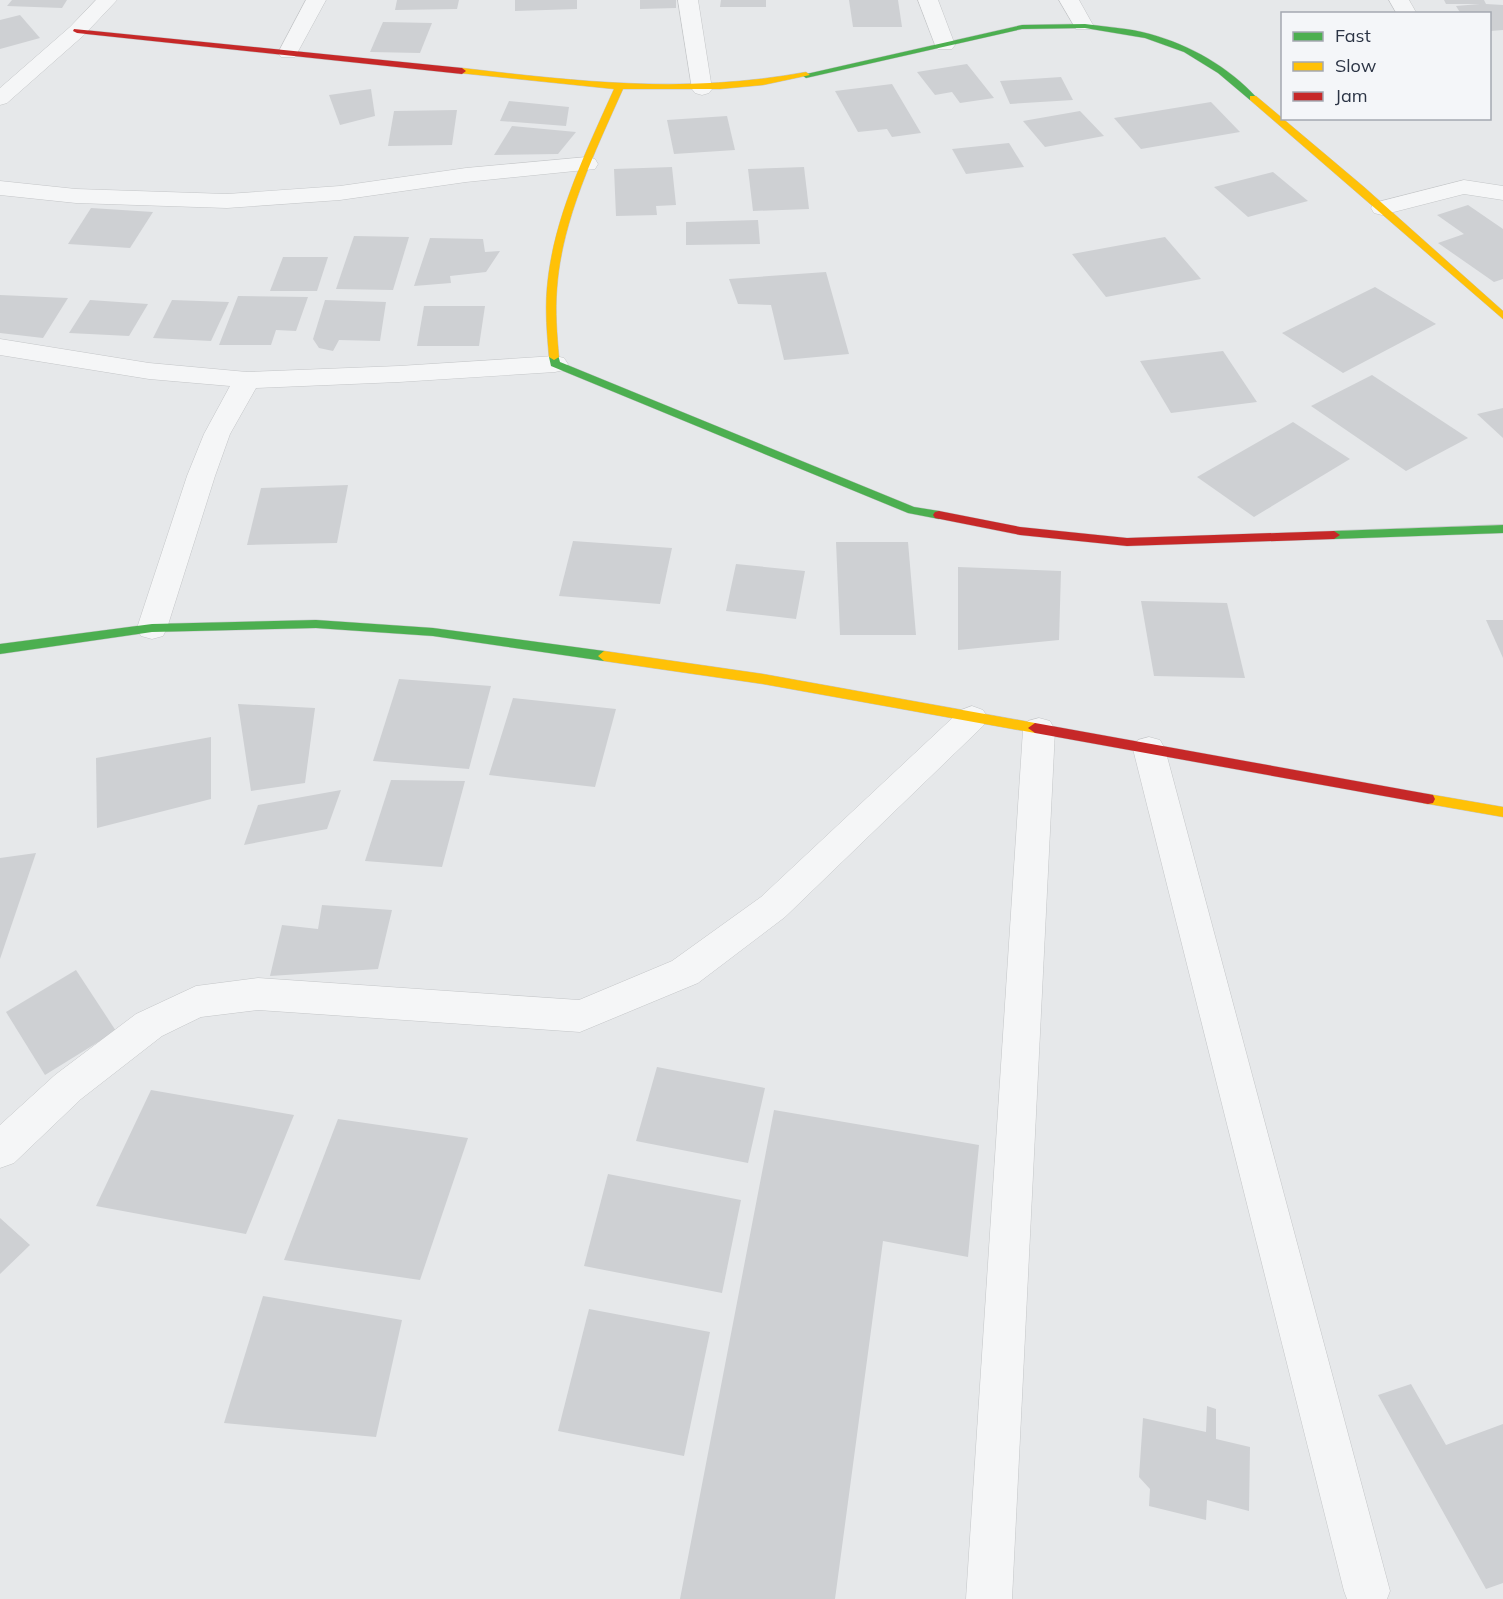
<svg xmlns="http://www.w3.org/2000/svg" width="1503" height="1599" viewBox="0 0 1503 1599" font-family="Mulish,sans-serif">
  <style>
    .building { fill: #ced0d3 }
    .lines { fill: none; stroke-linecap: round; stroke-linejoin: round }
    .street-casing { stroke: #c4c6c8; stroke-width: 1 }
    .fast-casing { stroke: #c4c6c8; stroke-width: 1 }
    .slow-casing { stroke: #c4c6c8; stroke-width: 1 }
    .jam-casing { stroke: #c4c6c8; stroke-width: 1 }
    .street { fill: #f5f6f7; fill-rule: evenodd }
    .fast { fill: #4caf50; fill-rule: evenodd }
    .slow { fill: #ffc107; fill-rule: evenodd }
    .jam { fill: #c62828; fill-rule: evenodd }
  </style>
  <rect width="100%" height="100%" fill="#e6e8ea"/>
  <g class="building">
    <polygon points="12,0 67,0 62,8 7,6"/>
    <polygon points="397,0 459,0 457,9 395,10"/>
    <polygon points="515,0 577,0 577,9 515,11"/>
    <polygon points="640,0 676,0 676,8 640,9"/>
    <polygon points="721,0 766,0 766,7 720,7"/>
    <polygon points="849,0 898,0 902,27 853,27"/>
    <polygon points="1444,0 1484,0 1486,4 1503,5 1503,30 1490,31 1490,14 1461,14 1456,6 1480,4 1446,4"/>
    <polygon points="20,15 40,38 0,49 0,20"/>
    <polygon points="383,22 432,23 420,53 370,52"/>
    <polygon points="967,64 994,98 960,103 952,92 935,95 917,72"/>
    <polygon points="1061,77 1073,100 1010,104 1000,81"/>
    <polygon points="892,84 921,133 892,137 887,129 858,132 835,91"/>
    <polygon points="371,89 375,116 340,125 329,95"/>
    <polygon points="509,101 569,107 566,126 500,121"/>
    <polygon points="1211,102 1240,132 1141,149 1114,118"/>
    <polygon points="457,110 452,145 388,146 394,111"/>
    <polygon points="1080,111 1104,136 1045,147 1023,121"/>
    <polygon points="727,116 735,150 674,154 667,120"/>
    <polygon points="512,126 576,132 558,154 494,155"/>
    <polygon points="1009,143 1024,167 966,174 952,149"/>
    <polygon points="672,167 676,205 656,206 657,215 616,216 614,169"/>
    <polygon points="804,167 809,209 753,211 748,169"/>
    <polygon points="1273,172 1308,201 1248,217 1214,187"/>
    <polygon points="1468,205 1503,229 1503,279 1494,282 1438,243 1464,234 1437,215"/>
    <polygon points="91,208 153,212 130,248 68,244"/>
    <polygon points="758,220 760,244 686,245 686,222"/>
    <polygon points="354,236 409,237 393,290 336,289"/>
    <polygon points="1165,237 1201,279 1106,297 1072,254"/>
    <polygon points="430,238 483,239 485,252 500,251 486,272 450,276 451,283 414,286"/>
    <polygon points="283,257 328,257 317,291 270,291"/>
    <polygon points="826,272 849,354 784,360 771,305 738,304 729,279"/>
    <polygon points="1375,287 1436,324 1343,373 1282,333"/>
    <polygon points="0,295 68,298 43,338 0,333"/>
    <polygon points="238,296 308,297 296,331 276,330 271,345 219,345"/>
    <polygon points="90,300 148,304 129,336 69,333"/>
    <polygon points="172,300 229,302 211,341 153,338"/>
    <polygon points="325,300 386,302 380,341 339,340 333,351 319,348 313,339"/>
    <polygon points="424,306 485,306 479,346 417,346"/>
    <polygon points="1223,351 1257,402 1171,413 1140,361"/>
    <polygon points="1372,375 1468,438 1406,471 1311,406"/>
    <polygon points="1503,408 1503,438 1477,414"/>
    <polygon points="1293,422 1350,459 1254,517 1197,477"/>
    <polygon points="348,485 337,543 247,545 261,488"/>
    <polygon points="573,541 672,548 660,604 559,596"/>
    <polygon points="836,542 908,542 916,635 840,635"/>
    <polygon points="736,564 805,571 796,619 726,611"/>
    <polygon points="958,567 1061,571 1059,640 958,650"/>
    <polygon points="1141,601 1227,603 1245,678 1154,676"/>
    <polygon points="1486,620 1503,620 1503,658"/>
    <polygon points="399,679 491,686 469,769 373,761"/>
    <polygon points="513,698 616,709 595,787 489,775"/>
    <polygon points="238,704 315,708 305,783 251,791"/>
    <polygon points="211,737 211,799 97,828 96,758"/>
    <polygon points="391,780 465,781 442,867 365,861"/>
    <polygon points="341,790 327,829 244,845 258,805"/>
    <polygon points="36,853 0,959 0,858"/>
    <polygon points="322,905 392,910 378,969 270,976 282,925 318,929"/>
    <polygon points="76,970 116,1031 45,1075 6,1012"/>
    <polygon points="657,1067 765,1088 748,1163 636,1141"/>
    <polygon points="151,1090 294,1115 246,1234 96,1206"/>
    <polygon points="774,1110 979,1145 968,1257 883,1241 835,1599 680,1599"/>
    <polygon points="338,1119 468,1138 420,1280 284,1260"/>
    <polygon points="608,1174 741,1200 722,1293 584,1266"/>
    <polygon points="0,1218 30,1245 0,1274"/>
    <polygon points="263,1296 402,1320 376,1437 224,1423"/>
    <polygon points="589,1309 710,1332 684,1456 558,1431"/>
    <polygon points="1411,1384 1446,1445 1503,1424 1503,1583 1486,1589 1378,1395"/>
    <polygon points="1207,1406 1216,1409 1216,1439 1250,1447 1249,1511 1207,1500 1206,1520 1149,1506 1150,1489 1139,1477 1143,1418 1206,1432"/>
  </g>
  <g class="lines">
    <g class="street-casing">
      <g id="street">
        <polygon points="96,0 117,0 84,35 7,103 0,105 0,88 70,27"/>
        <polygon points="306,0 326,0 295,57 281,57 278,53"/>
        <polygon points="678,0 698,0 712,89 709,93 702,95 695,93 692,89"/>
        <polygon points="918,0 938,0 955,45 952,49 938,49 935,45"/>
        <polygon points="1059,0 1079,0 1093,25 1090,29 1076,29"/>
        <polygon points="1389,0 1409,0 1417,14 1397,14"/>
        <polygon points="587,157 595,159 598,164 595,169 466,182 340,200 227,208 76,203 0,195 0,181 76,189 227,194 340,186 466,168"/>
        <polygon points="1464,180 1503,186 1503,200 1464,194 1382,215 1374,213 1371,208 1374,203"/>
        <polygon points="0,339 149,363 247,372 399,366 555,356 564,358 568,364 564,370 555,372 399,382 256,388 230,434 215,476 167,628 163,636 152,639 141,636 137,628 187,476 204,434 230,386 149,379 0,355"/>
        <polygon points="972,706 983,710 988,718 983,726 785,917 698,983 580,1032 258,1010 201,1017 162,1036 81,1099 14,1163 0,1168 0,1125 55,1075 136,1014 196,986 258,978 579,1000 672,961 761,897 961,710"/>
        <polygon points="1039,718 1050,721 1055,730 1012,1599 966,1599 1023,730 1028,721"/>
        <polygon points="1149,737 1160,740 1165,749 1390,1591 1387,1599 1347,1599 1344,1591 1133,749 1138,740"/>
      </g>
    </g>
    <g class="fast-casing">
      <g id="fast">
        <path d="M1085 24C1106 27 1129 28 1150 34 1190 45 1229 67 1257 98L1250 100 1218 73 1184 52 1145 38 1085 28 1022 29 806 78 802 75 1022 25Z"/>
        <polygon points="554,354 558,355 560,362 914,507 939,511 945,515 939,519 908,513 551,366 549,357"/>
        <polygon points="1503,525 1503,533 1334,539 1328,535 1334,531"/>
        <polygon points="316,620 433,628 604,651 610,656 604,661 433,636 316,628 152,632 0,654 0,644 152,624"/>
      </g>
    </g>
    <g class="slow-casing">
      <g id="slow">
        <path d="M462 68C582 82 686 94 806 72L810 75 763 85 720 89H623C595 152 562 219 557 288 555 312 557 334 559 357L554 360 549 357C547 334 545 311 547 288 553 218 586 152 614 89L459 73 458 71Z"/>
        <polygon points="1250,96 1256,96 1364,187 1503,311 1503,319 1250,100"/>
        <polygon points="604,651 763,674 1035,723 1042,728 1035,733 763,684 604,661 598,656"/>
        <polygon points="1428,794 1503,807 1503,817 1423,803 1421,799 1423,795"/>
      </g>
    </g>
    <g class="jam-casing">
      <g id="jam">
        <polygon points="74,29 462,68 466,71 462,74 77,33 73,31"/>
        <polygon points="939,511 1020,527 1127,538 1334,531 1340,535 1334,539 1127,546 1020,535 935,518 933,515 935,512"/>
        <polygon points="1035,723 1428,794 1433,795 1435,799 1433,803 1428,804 1035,733 1028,728"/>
      </g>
    </g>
    <use href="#street" class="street"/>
    <use href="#fast" class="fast"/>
    <use href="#slow" class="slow"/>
    <use href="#jam" class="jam"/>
  </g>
  <rect x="1281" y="12" width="210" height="108" fill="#f4f6f9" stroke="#a4a8b1" stroke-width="1.5"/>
  <rect x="1293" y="32" width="30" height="9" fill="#4caf50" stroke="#a4a8b1" stroke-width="1.5"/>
  <text x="1335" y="42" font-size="18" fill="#2b3445">Fast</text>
  <rect x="1293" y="62" width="30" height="9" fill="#ffc107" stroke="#a4a8b1" stroke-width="1.5"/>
  <text x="1335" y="72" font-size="18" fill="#2b3445">Slow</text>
  <rect x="1293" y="92" width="30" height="9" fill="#c62828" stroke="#a4a8b1" stroke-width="1.5"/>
  <text x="1335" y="102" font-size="18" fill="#2b3445">Jam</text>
</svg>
